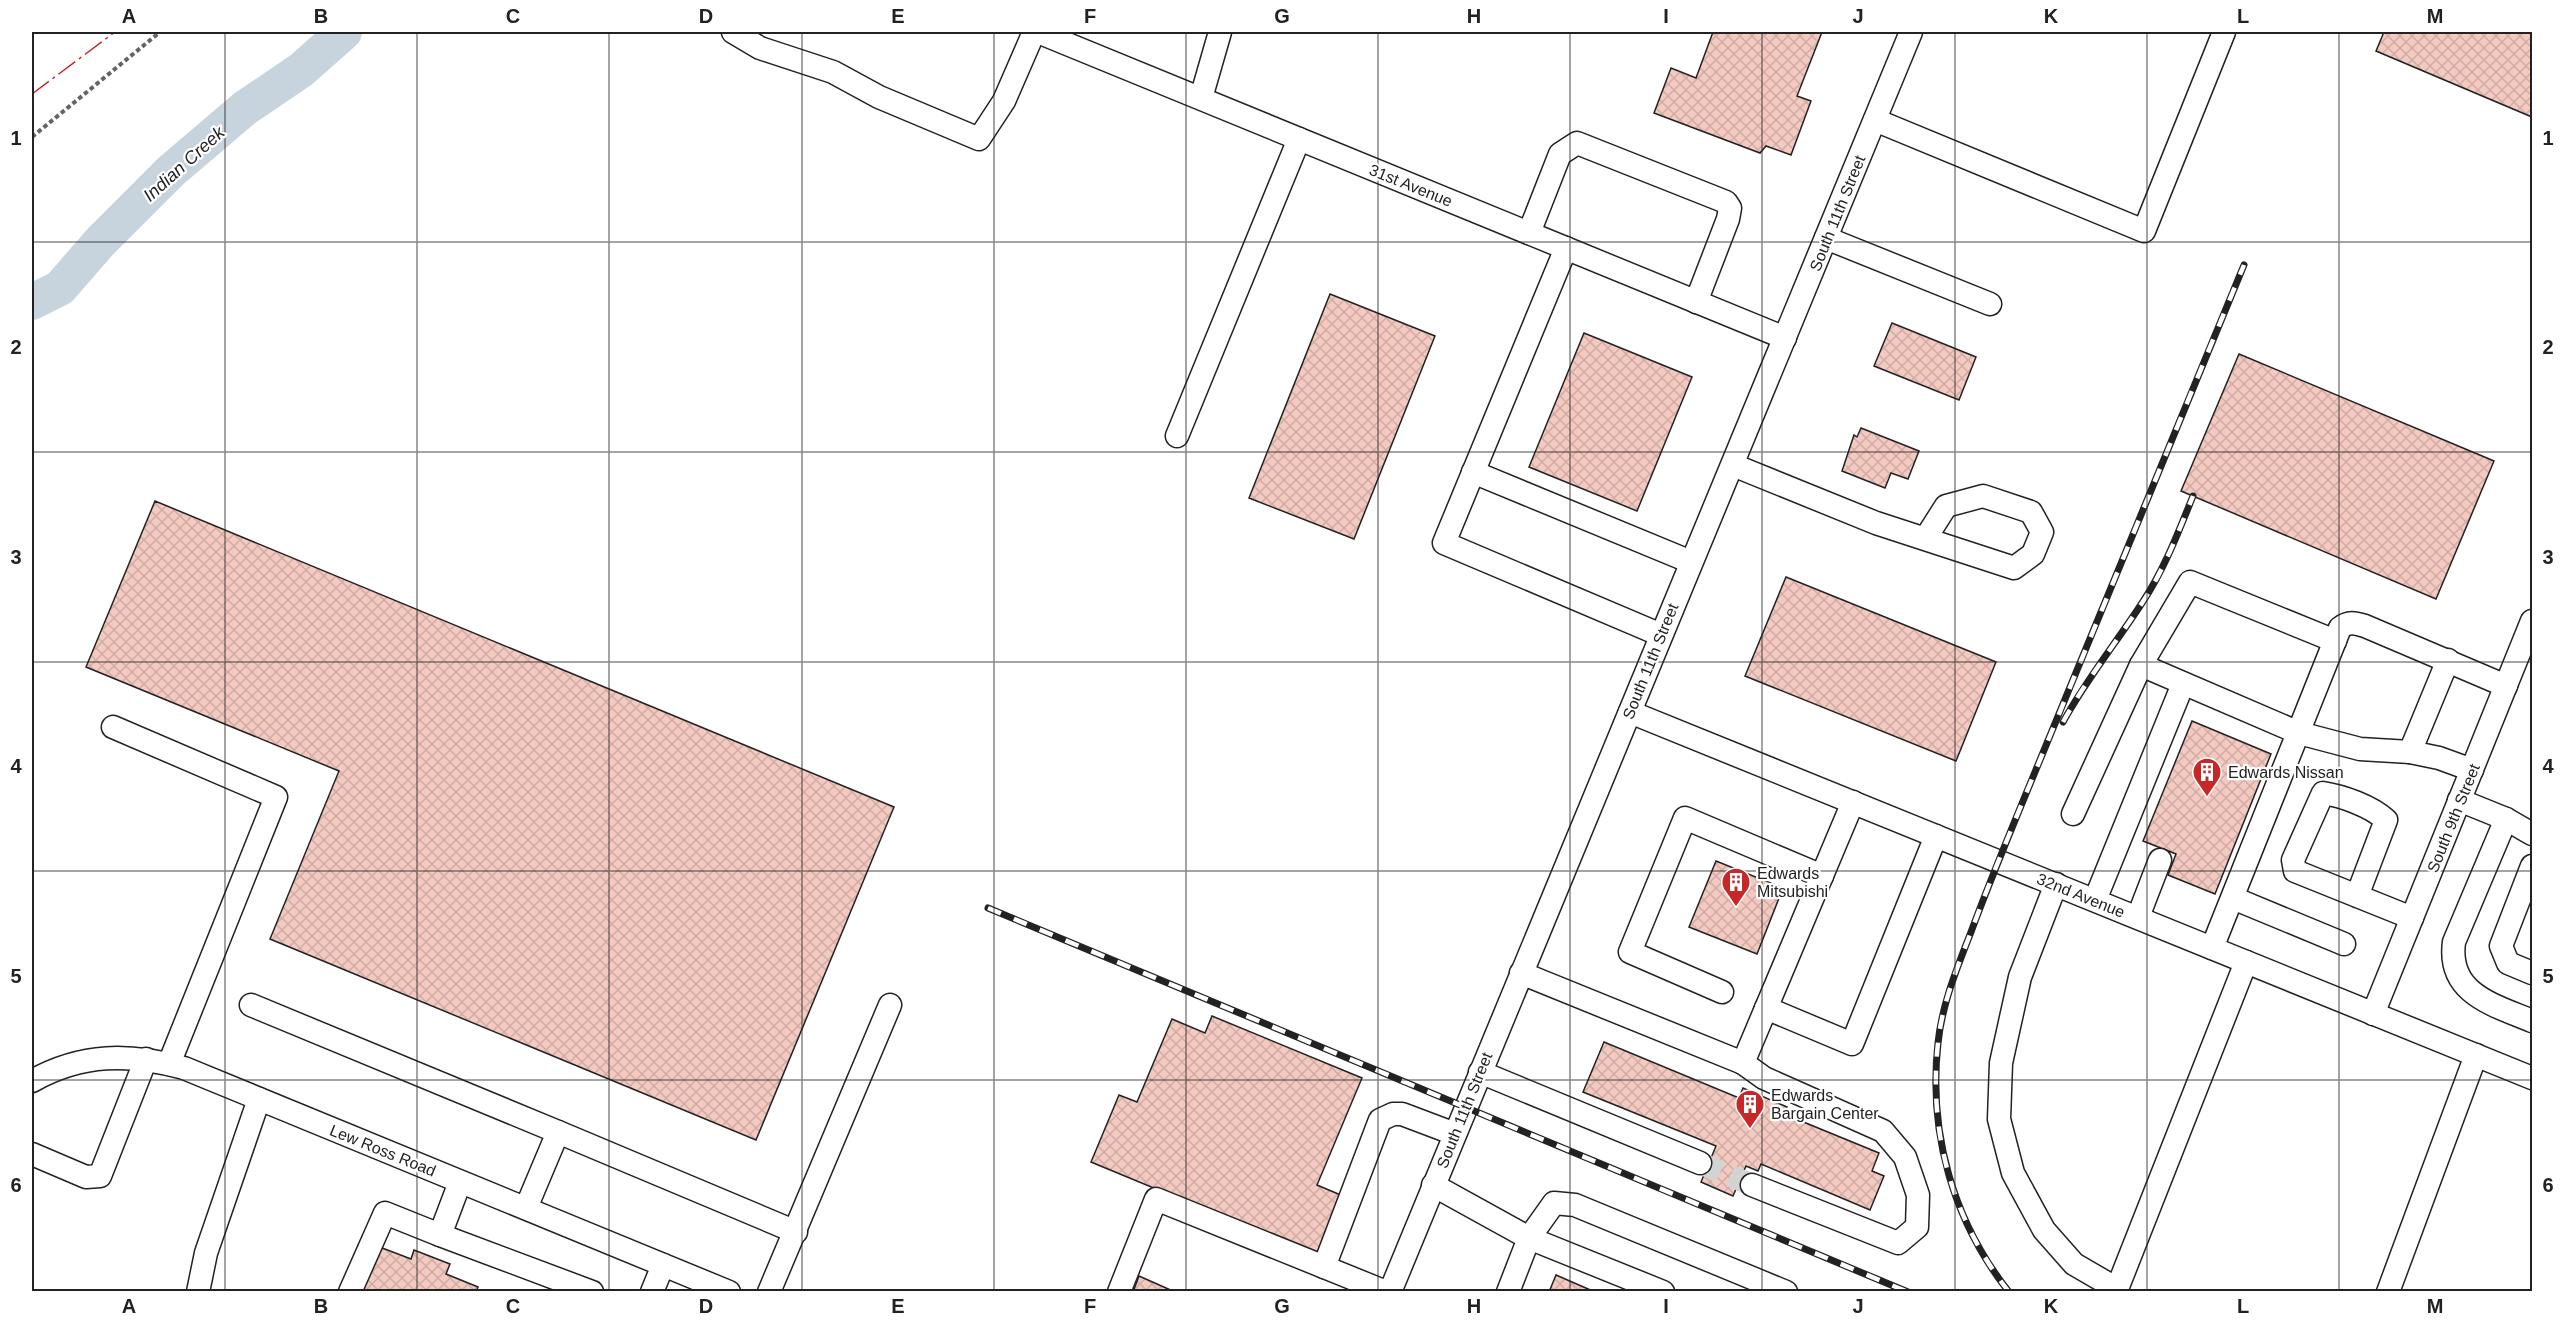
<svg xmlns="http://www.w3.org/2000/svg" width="2564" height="1323" viewBox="0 0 2564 1323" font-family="Helvetica,sans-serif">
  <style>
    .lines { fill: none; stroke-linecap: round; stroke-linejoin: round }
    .river { stroke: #c7d3dd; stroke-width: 36 }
    .building { fill: url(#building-cross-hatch); stroke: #222; stroke-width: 1.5 }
    .minor-tunnel { stroke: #d3d3d3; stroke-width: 22; stroke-dasharray: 22 11; stroke-linecap: butt }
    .minor-casing { stroke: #222; stroke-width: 25 }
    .path { stroke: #646464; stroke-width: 4; stroke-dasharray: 4.5 3; stroke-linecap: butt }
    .minor { stroke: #fff; stroke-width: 22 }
    .rail-casing { stroke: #222; stroke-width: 7 }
    .rail { stroke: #fff; stroke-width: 4.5; stroke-dasharray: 14; stroke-linecap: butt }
    .power { stroke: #c62828; stroke-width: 1.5; stroke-dasharray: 21 4.5 3 4.5; stroke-linecap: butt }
    .grid { fill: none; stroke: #222; stroke-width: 1.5; stroke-opacity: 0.55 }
    .labels { text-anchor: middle; stroke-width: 4.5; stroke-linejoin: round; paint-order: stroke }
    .street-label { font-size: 16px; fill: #222; stroke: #fff }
    .poi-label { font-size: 16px; fill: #222; stroke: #fff; text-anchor: start }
    .water-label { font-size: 18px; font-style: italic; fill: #222; stroke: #fff }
    .neatline { fill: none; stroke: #222; stroke-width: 2 }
    .grid-label { font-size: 20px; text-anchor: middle; font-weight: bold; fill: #222 }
  </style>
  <defs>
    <pattern id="building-cross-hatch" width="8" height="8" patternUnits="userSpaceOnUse" patternTransform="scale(1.5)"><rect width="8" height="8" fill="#f3c9c0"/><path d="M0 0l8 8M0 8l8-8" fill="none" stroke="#d0aca5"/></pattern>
  </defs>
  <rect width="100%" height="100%" fill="#fff"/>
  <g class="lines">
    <polyline class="river" points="32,302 60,288 100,242 171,171 245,108 301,70 344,32"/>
  </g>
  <g class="building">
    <polygon points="1713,32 1822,32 1797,96 1811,101 1791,155 1766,146 1760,153 1654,113 1671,68 1696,78"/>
    <polygon points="2384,32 2532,32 2532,117 2376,51"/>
    <polygon points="1330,294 1435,336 1354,539 1249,498"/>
    <polygon points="1892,323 1976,357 1959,400 1874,366"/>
    <polygon points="1584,333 1692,377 1637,511 1529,467"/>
    <polygon points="2239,354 2494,461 2436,599 2181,491"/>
    <polygon points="1861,428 1919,451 1908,479 1891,473 1885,488 1842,471 1854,435 1857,437"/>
    <polygon points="155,501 894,807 756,1140 270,939 339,771 86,667"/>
    <polygon points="1786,577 1996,662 1956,761 1745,676"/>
    <polygon points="2192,721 2271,754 2215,894 2168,875 2176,854 2143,841"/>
    <polygon points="1716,861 1783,888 1757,954 1689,927"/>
    <polygon points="1212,1016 1362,1078 1317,1185 1343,1196 1318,1256 1091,1162 1119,1095 1137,1102 1172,1019 1205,1033"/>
    <polygon points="1604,1042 1739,1098 1743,1088 1787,1107 1784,1114 1879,1153 1872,1171 1884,1176 1870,1210 1761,1164 1758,1171 1746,1166 1733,1196 1701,1182 1716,1146 1583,1092"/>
    <polygon points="377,1246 411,1259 414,1250 450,1264 446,1274 478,1287 476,1292 359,1292"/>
    <polygon points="1556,1275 1595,1292 1549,1292"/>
    <polygon points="1139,1276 1175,1292 1133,1292"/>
  </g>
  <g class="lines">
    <polyline class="minor-tunnel" points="1700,1163 1752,1185"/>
    <g class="minor-casing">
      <g id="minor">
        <polyline points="733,32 760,48 833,72 879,97 979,139 1004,101 1034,32"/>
        <polyline points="1038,32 1785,338"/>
        <polyline points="1201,98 1220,32"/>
        <polyline points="1875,120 2144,231 2224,32"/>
        <polyline points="1529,233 1560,154 1577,143 1726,202 1730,208 1728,219 1696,302"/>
        <polyline points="1826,238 1990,304"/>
        <polyline points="1566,248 1444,543 1661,635"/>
        <polyline points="1177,436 1299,139"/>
        <polyline points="1733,465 1876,523 2014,568 2033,554 2042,532 2031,512 1983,496 1946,506 1925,539"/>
        <polyline points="1473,472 1691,562"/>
        <polyline points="2141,665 2299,733 2360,749 2410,752 2439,758 2472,770"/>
        <polyline points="1630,712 2532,1078"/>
        <polyline points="113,727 276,797 169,1064"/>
        <polyline points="2410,752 2448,660"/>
        <polyline points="2459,800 2506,819 2532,834"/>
        <polyline points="2073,814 2141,665 2190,582 2335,641"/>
        <path d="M2506 819 2454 942C2447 994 2494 1005 2532 1021"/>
        <polyline points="2532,866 2501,946 2508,963 2532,973"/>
        <polyline points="2056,884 2020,977 2001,1063 1999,1119 2013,1173 2044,1230 2074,1264 2117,1289 2246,962"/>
        <path d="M2357 896 2386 820C2371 806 2342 796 2323 793L2293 860 2295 871 2412 918"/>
        <polyline points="2233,898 2344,944"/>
        <polyline points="2095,900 2183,684"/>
        <polyline points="2138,917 2160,860"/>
        <path d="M2212 948 2340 628C2349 621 2355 623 2365 626L2506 686"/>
        <polyline points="1521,973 1743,1063 1853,802"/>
        <polyline points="1722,992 1630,952 1685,818 1822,876"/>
        <polyline points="251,1005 558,1132 526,1208"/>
        <polyline points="1766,1008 1852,1044 1936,836"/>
        <polyline points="2373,1014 2532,621"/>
        <polyline points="1743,1063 1764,1078 1883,1131 1905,1157 1918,1195 1917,1227 1898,1243 1752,1185"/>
        <polyline points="1480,1072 1700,1163"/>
        <path d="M32 1081C82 1053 129 1053 184 1068L729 1292"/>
        <polyline points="558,1132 796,1232"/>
        <polyline points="32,1154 86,1177 100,1176 146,1059"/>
        <polyline points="1433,1185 1529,1238 1508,1292"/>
        <polyline points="440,1235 592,1292"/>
        <polyline points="1324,1267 1380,1120 1393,1114 1402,1114 1455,1134"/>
        <polyline points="198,1292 206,1253 259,1099"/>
        <polyline points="350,1292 385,1213 440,1235 460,1182"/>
        <polyline points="652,1292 663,1265"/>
        <polyline points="769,1292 890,1005"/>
        <polyline points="1119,1292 1156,1199 1386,1292"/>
        <polyline points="1390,1292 1911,32"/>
        <polyline points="1663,1292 1529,1238 1554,1203 1575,1205 1786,1292"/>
        <polyline points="2388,1292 2476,1055"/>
      </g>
    </g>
    <polyline class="path" points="32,137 160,32"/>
    <use href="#minor" class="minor"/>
    <g class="rail-casing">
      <g id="rail">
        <path d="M2063 722C2086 680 2116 643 2142 603 2164 570 2178 533 2193 496"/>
        <polyline points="988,908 1908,1292"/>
        <path d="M2009 1292C1953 1221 1928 1133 1938 1043 1942 1004 1957 968 1971 932 1991 878 2013 825 2035 772 2105 603 2174 434 2244 265"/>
      </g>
    </g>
    <use href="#rail" class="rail"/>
    <polyline class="power" points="32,94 115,32"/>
  </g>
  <path class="grid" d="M225 32V1292M417 32V1292M609 32V1292M802 32V1292M994 32V1292M1186 32V1292M1378 32V1292M1570 32V1292M1762 32V1292M1955 32V1292M2147 32V1292M2339 32V1292M32 242H2532M32 452H2532M32 662H2532M32 871H2532M32 1080H2532"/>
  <defs>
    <g id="building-pin" transform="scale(1.5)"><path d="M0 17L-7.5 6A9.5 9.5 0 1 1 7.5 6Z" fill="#c62828" stroke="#fff"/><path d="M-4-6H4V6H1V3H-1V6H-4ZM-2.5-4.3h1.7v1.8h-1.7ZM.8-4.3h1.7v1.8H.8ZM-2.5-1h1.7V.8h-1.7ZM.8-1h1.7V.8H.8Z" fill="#fff"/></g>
  </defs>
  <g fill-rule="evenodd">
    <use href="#building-pin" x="2207" y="772"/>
    <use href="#building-pin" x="1736" y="882"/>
    <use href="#building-pin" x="1750" y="1104"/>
  </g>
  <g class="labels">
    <g class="street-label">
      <text transform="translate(1411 185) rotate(22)" y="6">31st Avenue</text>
      <text transform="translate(1837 213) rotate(-68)" y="6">South 11th Street</text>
      <text transform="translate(1650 661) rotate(-68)" y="6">South 11th Street</text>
      <text transform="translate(2453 818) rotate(-68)" y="6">South 9th Street</text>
      <text transform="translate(2081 895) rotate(22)" y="6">32nd Avenue</text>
      <text transform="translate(1464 1110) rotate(-68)" y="6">South 11th Street</text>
      <text transform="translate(383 1150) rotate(22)" y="6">Lew Ross Road</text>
    </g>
    <g class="poi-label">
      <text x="2228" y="778">Edwards Nissan</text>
      <text x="1757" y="879">Edwards<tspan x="1757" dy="18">Mitsubishi</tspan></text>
      <text x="1771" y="1101">Edwards<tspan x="1771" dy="18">Bargain Center</tspan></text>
    </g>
    <g class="water-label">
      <text transform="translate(184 164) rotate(-42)" y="6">Indian Creek</text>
    </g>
  </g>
  <rect width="2564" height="1323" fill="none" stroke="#ffffff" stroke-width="66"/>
  <rect x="33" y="33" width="2498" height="1257" class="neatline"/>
  <g class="grid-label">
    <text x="129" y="23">A</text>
    <text x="321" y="23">B</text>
    <text x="513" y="23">C</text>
    <text x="706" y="23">D</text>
    <text x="898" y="23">E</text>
    <text x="1090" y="23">F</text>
    <text x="1282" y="23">G</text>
    <text x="1474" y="23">H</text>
    <text x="1666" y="23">I</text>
    <text x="1858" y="23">J</text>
    <text x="2051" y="23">K</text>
    <text x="2243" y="23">L</text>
    <text x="2435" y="23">M</text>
    <text x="16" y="145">1</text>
    <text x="2548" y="145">1</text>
    <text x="16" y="354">2</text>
    <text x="2548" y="354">2</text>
    <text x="16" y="564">3</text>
    <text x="2548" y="564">3</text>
    <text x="16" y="773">4</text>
    <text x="2548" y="773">4</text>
    <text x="16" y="983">5</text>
    <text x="2548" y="983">5</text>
    <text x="16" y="1192">6</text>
    <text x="2548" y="1192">6</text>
    <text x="129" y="1313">A</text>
    <text x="321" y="1313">B</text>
    <text x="513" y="1313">C</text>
    <text x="706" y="1313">D</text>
    <text x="898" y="1313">E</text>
    <text x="1090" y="1313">F</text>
    <text x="1282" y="1313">G</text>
    <text x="1474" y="1313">H</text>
    <text x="1666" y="1313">I</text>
    <text x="1858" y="1313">J</text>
    <text x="2051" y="1313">K</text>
    <text x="2243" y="1313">L</text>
    <text x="2435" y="1313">M</text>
  </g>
</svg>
